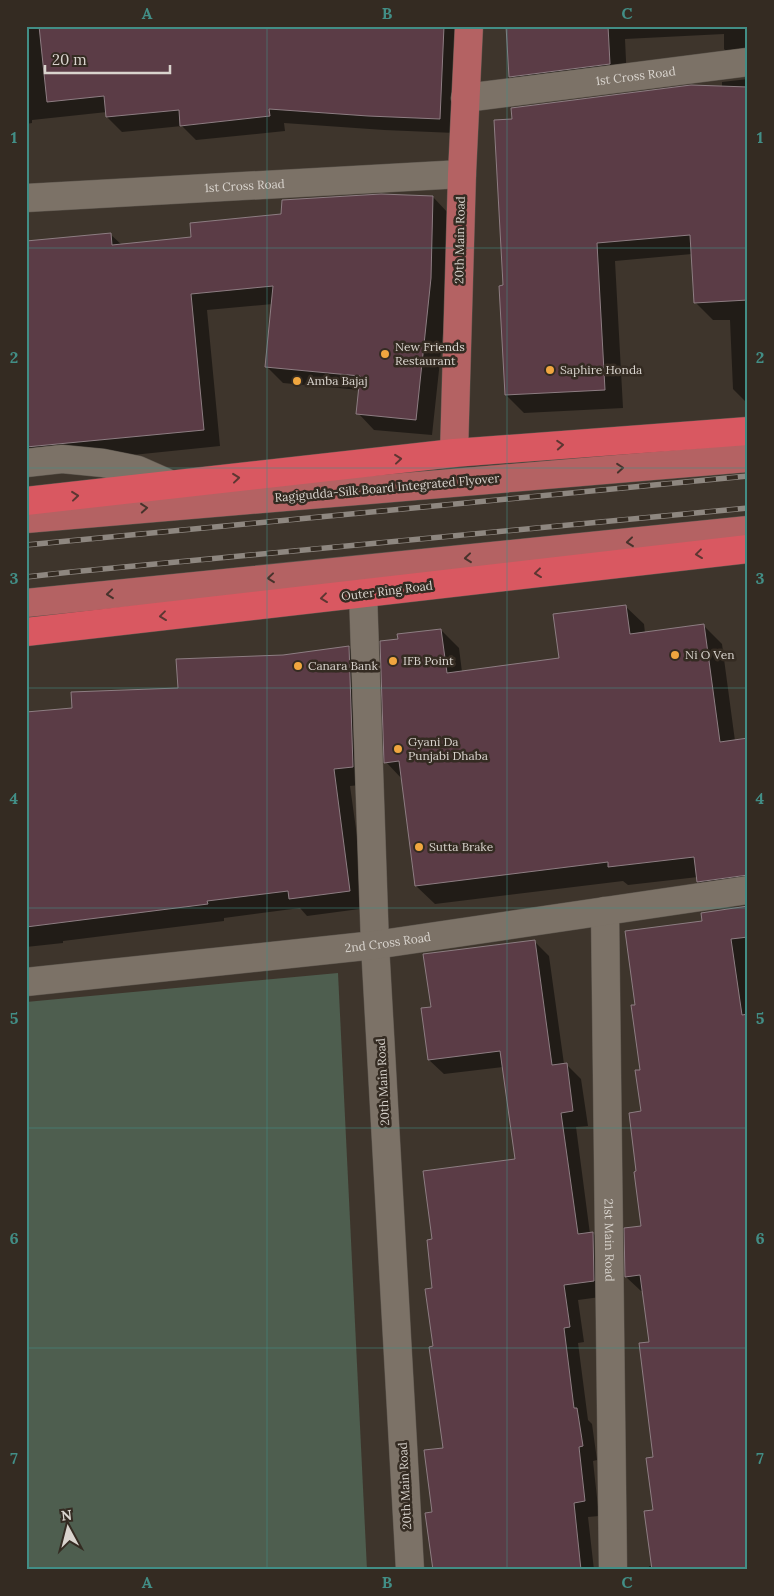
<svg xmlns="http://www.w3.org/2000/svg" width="774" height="1596" viewBox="0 0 774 1596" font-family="Lora,serif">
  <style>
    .green { fill: #4e5e4f }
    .shadow { fill: #0007 }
    .building { fill: #5b3c46; stroke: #8d7d82 }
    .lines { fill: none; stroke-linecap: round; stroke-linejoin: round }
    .minor-casing { stroke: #5b544c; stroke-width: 29 }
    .major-casing { stroke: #5b544c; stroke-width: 29 }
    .highway-casing { stroke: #5b544c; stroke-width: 29 }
    .minor { stroke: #7c7267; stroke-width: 28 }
    .major { stroke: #b46263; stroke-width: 28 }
    .highway { stroke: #d95861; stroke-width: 28 }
    .rail-casing { stroke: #8e8780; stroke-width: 5.5 }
    .rail { stroke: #342b22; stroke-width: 4; stroke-dasharray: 11; stroke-linecap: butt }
    .oneway { stroke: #5d3632 }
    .oneway2 { stroke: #47332c }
    .grid { fill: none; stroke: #428e86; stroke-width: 1; stroke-opacity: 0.55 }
    .poi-dot { fill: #f0a63f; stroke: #342b22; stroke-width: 2 }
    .labels { text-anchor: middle; stroke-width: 5; stroke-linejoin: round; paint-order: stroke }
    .street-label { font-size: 12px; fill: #d9d4ce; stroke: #342b22 }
    .poi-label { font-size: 12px; fill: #d9d4ce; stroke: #342b22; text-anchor: start }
    .neatline { fill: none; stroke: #428e86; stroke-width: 2 }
    .grid-label { font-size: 16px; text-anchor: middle; font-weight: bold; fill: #428e86 }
  </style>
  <rect width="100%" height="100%" fill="#3e352c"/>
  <polygon class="green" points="338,973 367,1570 26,1570 26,1002"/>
  <g class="shadow">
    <polygon points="26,26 460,26 455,133 384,130 284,123 285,131 196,140 182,126 122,132 107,117 107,112 32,120 32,123 26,124"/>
    <polygon points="508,26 748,26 748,66 742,67 724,49 724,34 625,39 627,82 529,94 510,76"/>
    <polygon points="748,79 748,404 733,389 730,320 713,320 695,302 692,254 615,261 623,408 524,413 506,395 504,287 513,120 722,88 722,82"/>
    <polygon points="433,197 449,214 447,296 432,435 374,430 358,413 360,390 283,383 266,366 273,304 207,310 220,446 26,466 26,247 110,234 122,245 193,238"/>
    <polygon points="625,606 644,624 645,633 704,626 722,644 735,741 748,739 748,896 717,899 698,881 698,877 628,885 623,881 435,904 416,886 402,779 386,762 441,630 459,648 462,672 561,659"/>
    <polygon points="349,647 366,664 370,784 350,786 367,908 307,916 300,908 224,918 224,921 63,941 63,943 26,947 26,714 73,709 179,689 283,656"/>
    <polygon points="748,906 748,954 745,954 748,971 748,1570 650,1570 649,1566 652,1566 655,1511 655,1458 650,1343 643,1291 641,1291 626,1277 643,1227 637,1172 643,1112 641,1071 636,1006 703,922 702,914"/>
    <polygon points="534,941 549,956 564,1064 566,1064 581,1079 588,1126 576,1127 590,1234 593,1233 608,1248 608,1296 578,1300 584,1342 578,1343 588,1420 592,1424 597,1460 593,1461 599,1516 588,1517 594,1570 427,1570 434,1568 434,1513 444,1449 434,1289 434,1241 516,1160 503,1067 444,1074 429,1060 432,1008"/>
  </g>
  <g class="building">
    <polygon points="39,26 444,26 440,119 368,116 269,109 270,116 180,126 179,110 106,117 104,96 47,102"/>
    <polygon points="506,26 608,26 610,64 509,77"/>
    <polygon points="691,85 748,87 748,300 694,303 690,235 597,243 605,390 505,395 499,286 503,285 494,120 512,119 511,108"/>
    <polygon points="381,194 433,196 431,278 416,420 356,414 360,376 265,367 273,286 191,294 204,430 26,447 26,241 111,233 112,245 191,237 190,223 281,214 282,200"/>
    <polygon points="626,605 630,634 704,624 720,742 748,738 748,875 697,882 694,857 608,867 608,862 415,886 399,761 384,763 380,641 398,639 397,634 441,629 447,673 559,658 553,614"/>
    <polygon points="349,646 353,767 334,769 350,891 289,899 288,891 207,901 208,904 26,927 26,712 72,708 71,692 178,688 176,659 283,655"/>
    <polygon points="748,906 748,937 731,939 742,1015 748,1014 748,1570 652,1570 644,1511 653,1510 646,1458 653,1457 639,1343 649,1342 640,1275 625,1277 624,1228 641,1226 634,1172 636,1171 629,1113 641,1111 635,1070 640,1070 631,1005 635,1005 625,931 702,921 701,913"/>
    <polygon points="535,940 552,1065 567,1063 573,1111 561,1113 578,1234 593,1232 594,1281 564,1285 570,1327 564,1328 574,1408 577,1408 583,1446 579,1447 585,1501 574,1503 581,1570 433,1570 425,1513 432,1512 424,1450 443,1448 429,1347 433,1346 425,1289 432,1288 427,1240 432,1239 423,1171 515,1159 500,1051 428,1060 421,1008 431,1007 423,954"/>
  </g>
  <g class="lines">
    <g class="minor-casing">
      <g id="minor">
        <path id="s1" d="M465 98 748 62"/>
        <path id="s2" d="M26 198 462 174"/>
        <polyline points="26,463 62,459 103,463 138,470 172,485"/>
        <polyline points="363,593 375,945 410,1570"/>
        <path id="s3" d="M605 911 613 1570"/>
        <path id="s4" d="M26 982 375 945 748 890"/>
      </g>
    </g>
    <g class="major-casing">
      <g id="major">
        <polyline points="454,453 462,174 469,26"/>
        <polyline points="26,519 748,458"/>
        <polyline points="26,603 748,530"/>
      </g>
    </g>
    <g class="highway-casing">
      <g id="highway">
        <polyline points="26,501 454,453 748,431"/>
        <polyline points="26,632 748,549"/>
      </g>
    </g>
    <use href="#minor" class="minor"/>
    <use href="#major" class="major"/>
    <use href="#highway" class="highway"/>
    <g class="rail-casing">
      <g id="rail">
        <polyline points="26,545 748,476"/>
        <polyline points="26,577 71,572 748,508"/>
      </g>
    </g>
    <use href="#rail" class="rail"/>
  </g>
  <defs><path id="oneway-chevron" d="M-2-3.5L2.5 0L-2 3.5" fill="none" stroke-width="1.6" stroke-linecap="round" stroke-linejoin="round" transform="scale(1.25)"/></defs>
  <g class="oneway">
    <use href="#oneway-chevron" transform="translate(560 445) rotate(-4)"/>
    <use href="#oneway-chevron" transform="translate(398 459) rotate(-6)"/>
    <use href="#oneway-chevron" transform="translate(236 478) rotate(-6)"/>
    <use href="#oneway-chevron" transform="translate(75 496) rotate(-6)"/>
    <use href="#oneway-chevron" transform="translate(699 554) rotate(173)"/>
    <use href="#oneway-chevron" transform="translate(538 573) rotate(173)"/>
    <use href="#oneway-chevron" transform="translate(324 598) rotate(173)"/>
    <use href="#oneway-chevron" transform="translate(163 616) rotate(173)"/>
  </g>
  <g class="oneway2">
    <use href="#oneway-chevron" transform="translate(620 468) rotate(-5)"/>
    <use href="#oneway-chevron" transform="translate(144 508) rotate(-5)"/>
    <use href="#oneway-chevron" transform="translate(630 542) rotate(174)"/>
    <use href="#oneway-chevron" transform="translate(468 558) rotate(174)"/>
    <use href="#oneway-chevron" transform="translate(271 578) rotate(174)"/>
    <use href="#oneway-chevron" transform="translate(110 594) rotate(174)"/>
  </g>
  <path class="grid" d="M267 26V1570M507 26V1570M26 248H748M26 468H748M26 688H748M26 908H748M26 1128H748M26 1348H748"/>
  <g class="poi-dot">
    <circle cx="385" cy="354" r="5"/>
    <circle cx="550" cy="370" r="5"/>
    <circle cx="297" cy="381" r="5"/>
    <circle cx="675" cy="655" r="5"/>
    <circle cx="393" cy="661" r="5"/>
    <circle cx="298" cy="666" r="5"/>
    <circle cx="398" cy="749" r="5"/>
    <circle cx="419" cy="847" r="5"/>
  </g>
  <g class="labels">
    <g class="street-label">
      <text dy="4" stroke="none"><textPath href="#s1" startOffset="172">1st Cross Road</textPath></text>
      <text dy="4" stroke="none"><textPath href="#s2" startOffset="219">1st Cross Road</textPath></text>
      <text transform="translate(460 240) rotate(-89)" y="4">20th Main Road</text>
      <text transform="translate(387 488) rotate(-5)" y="4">Ragigudda-Silk Board Integrated Flyover</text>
      <text transform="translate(387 591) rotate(-7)" y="4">Outer Ring Road</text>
      <text dy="4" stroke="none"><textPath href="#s4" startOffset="364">2nd Cross Road</textPath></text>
      <text transform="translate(383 1082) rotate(-93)" y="4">20th Main Road</text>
      <text dy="4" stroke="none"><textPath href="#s3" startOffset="329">21st Main Road</textPath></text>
      <text transform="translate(405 1486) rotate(-93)" y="4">20th Main Road</text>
    </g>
    <g class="poi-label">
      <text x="395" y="351">New Friends<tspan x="395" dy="14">Restaurant</tspan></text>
      <text x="560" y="374">Saphire Honda</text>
      <text x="307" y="385">Amba Bajaj</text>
      <text x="685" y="659">Ni O Ven</text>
      <text x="403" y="665">IFB Point</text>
      <text x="308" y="670">Canara Bank</text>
      <text x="408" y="746">Gyani Da<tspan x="408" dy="14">Punjabi Dhaba</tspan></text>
      <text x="429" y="851">Sutta Brake</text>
    </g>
  </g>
  <rect width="774" height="1596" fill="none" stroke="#342b22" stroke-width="55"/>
  <g transform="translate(68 1528) rotate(353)" stroke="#342b22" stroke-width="4" paint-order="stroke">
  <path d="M0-4L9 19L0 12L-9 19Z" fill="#d9d4ce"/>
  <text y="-8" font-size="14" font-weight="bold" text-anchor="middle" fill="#d9d4ce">N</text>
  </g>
  <path d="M45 65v8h125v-8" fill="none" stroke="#d9d4ce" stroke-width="2.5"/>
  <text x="52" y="65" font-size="15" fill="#d9d4ce" stroke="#342b22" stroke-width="4" paint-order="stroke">20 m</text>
  <rect x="28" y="28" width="718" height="1540" class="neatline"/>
  <g class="grid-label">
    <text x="147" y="19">A</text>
    <text x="387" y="19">B</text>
    <text x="627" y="19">C</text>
    <text x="14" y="143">1</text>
    <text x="760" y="143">1</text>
    <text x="14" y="363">2</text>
    <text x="760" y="363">2</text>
    <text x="14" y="584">3</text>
    <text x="760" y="584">3</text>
    <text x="14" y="804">4</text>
    <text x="760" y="804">4</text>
    <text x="14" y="1024">5</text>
    <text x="760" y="1024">5</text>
    <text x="14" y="1244">6</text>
    <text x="760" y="1244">6</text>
    <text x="14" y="1464">7</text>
    <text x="760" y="1464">7</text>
    <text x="147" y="1588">A</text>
    <text x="387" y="1588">B</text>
    <text x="627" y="1588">C</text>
  </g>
</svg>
